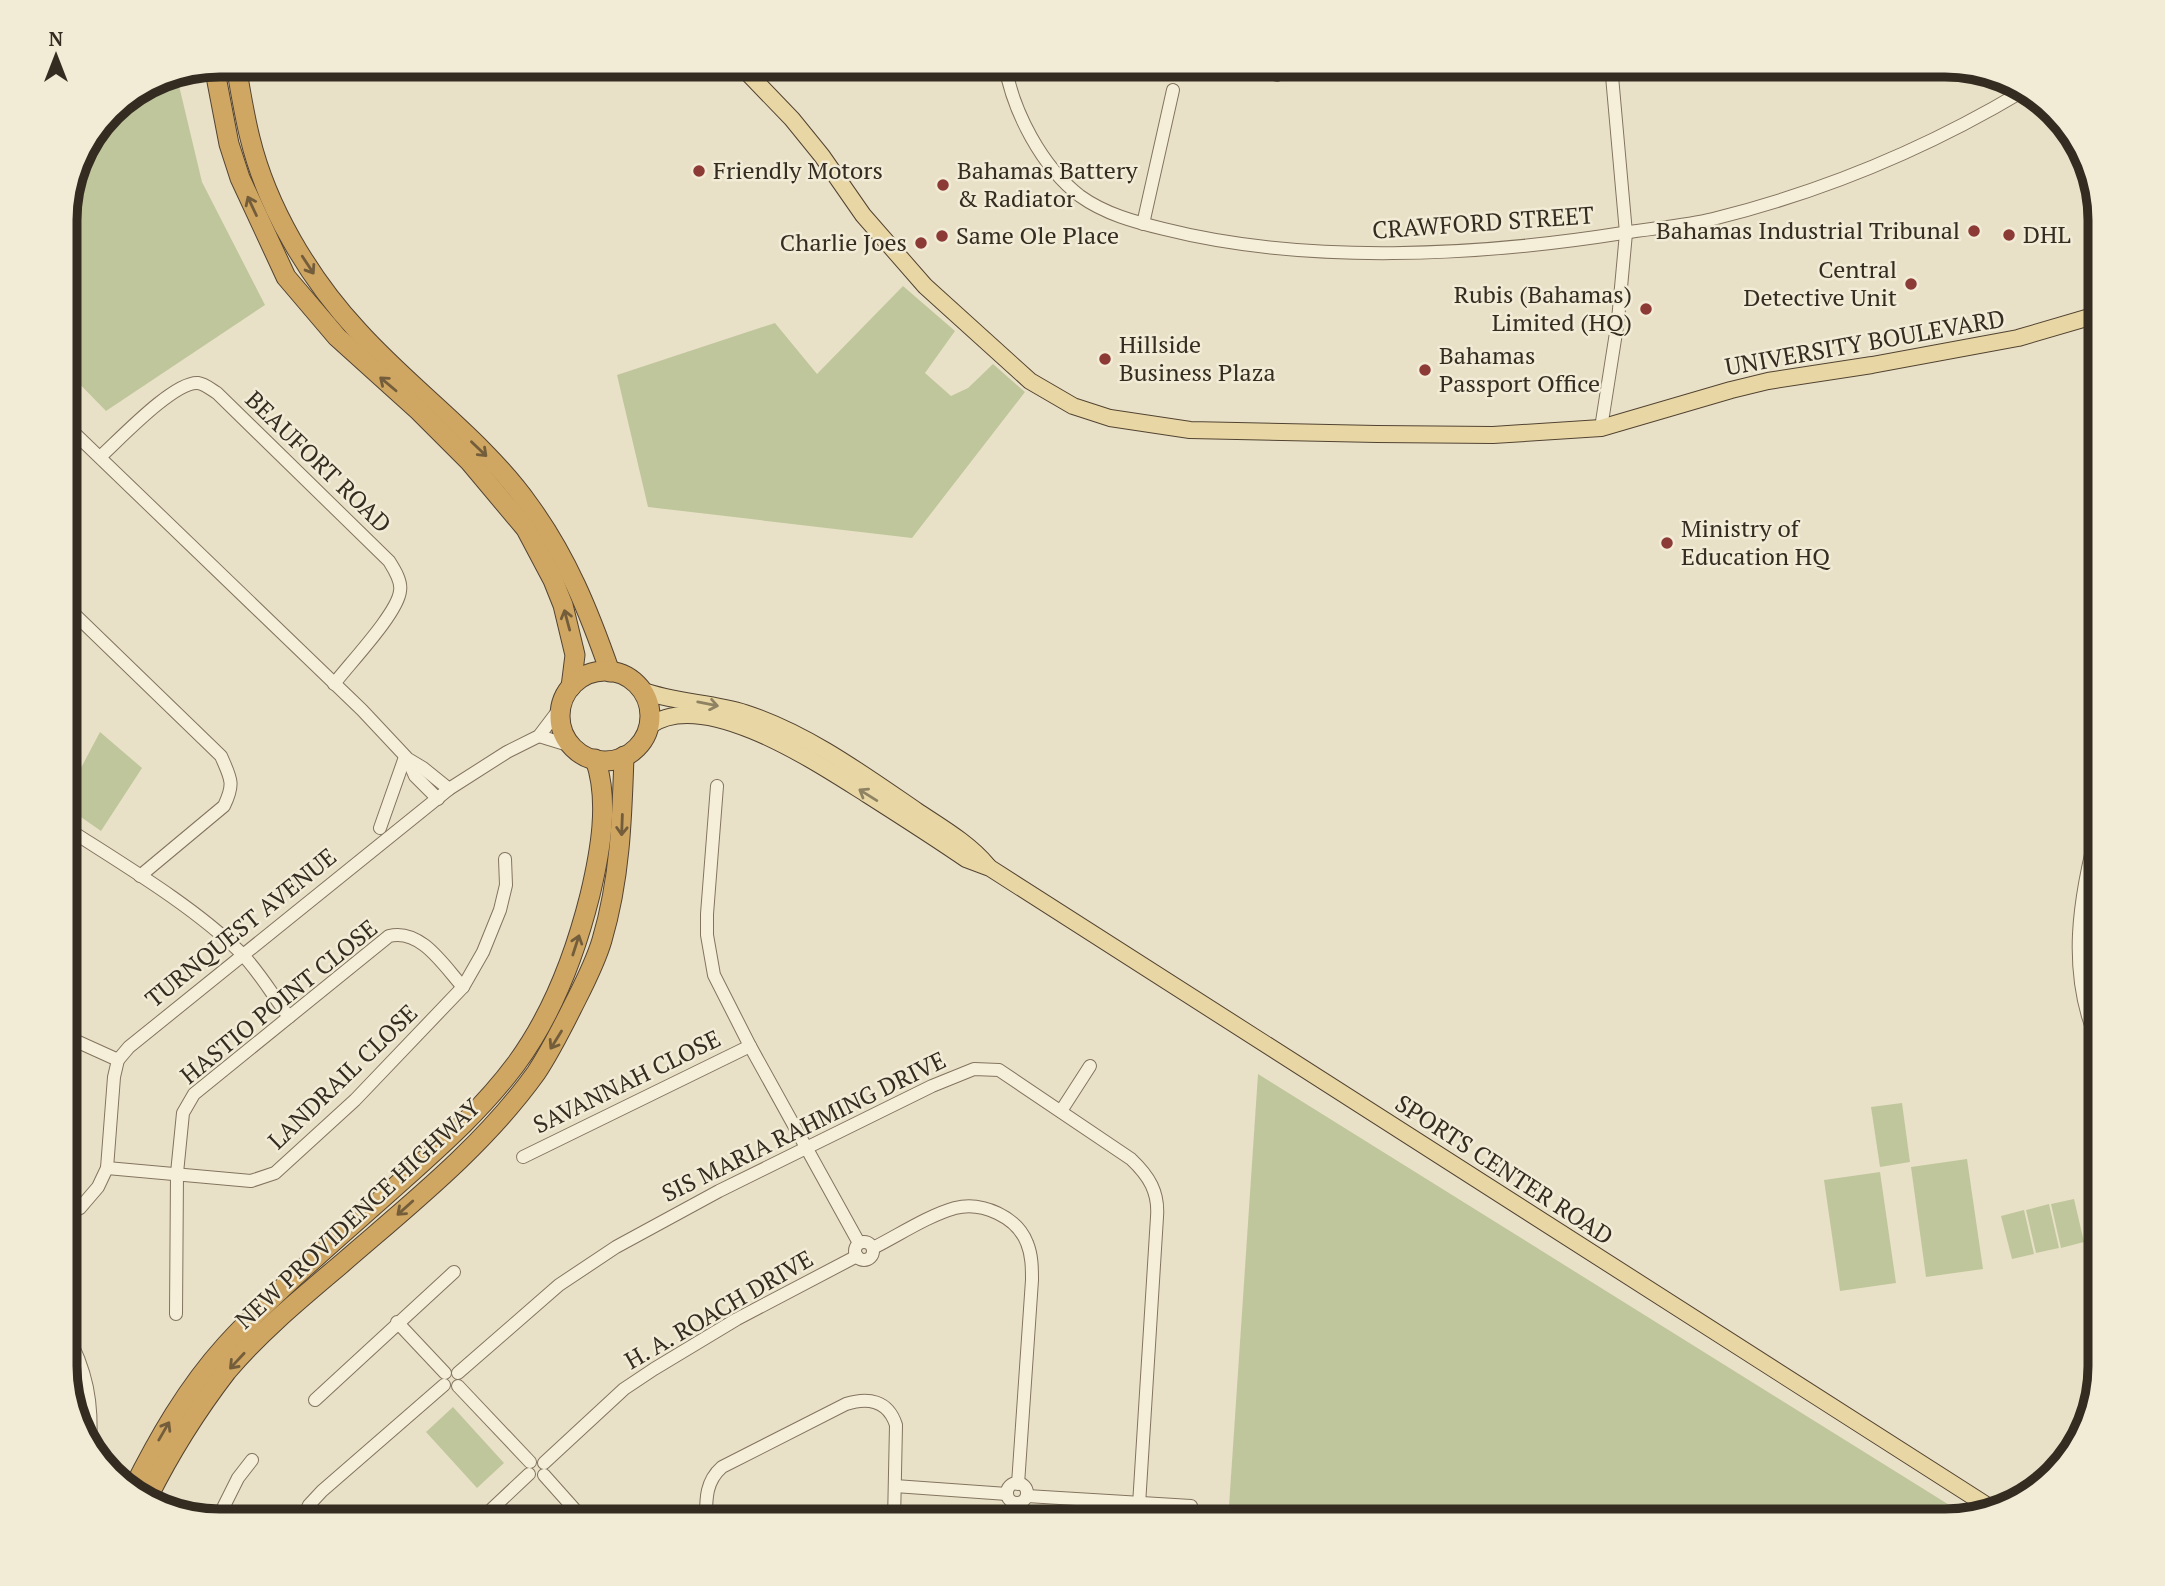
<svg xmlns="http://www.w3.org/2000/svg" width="2165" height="1586" viewBox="0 0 2165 1586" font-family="'PT Serif',serif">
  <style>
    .green { fill: #bfc69c }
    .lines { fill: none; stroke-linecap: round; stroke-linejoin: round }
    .minor-casing { stroke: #83745f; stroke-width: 14 }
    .major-casing { stroke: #524332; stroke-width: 18 }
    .highway-casing { stroke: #524332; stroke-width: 21 }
    .minor { stroke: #f5efda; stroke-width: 12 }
    .major { stroke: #e8d7a4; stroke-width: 16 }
    .highway { stroke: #cfa662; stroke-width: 19 }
    .oneway { stroke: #735d3b }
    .oneway2 { stroke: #8e8262 }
    .poi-dot { fill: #8b3a35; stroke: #f2ebd6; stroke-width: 2.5 }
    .labels { text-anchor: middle; stroke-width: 5; stroke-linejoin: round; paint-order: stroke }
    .poi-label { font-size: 24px; fill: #352c21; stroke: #f2ebd6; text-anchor: start }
    .street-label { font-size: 24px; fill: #352c21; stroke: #f2ebd6 }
    .rim { fill: none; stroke: #352c21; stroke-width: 9 }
  </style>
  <rect width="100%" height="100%" fill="#e9e1c7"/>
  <g class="green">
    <polygon points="176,73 202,182 265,305 106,411 65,369 65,210 81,152 117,104 161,76"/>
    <polygon points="903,286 955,331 925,373 951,396 968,388 993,364 1025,392 912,538 648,507 617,375 775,323 817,374"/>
    <polygon points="100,732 142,768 101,831 65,806 65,798"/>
    <polygon points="1258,1074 1967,1516 1945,1521 1228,1521"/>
    <polygon points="1902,1103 1910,1162 1880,1167 1871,1107"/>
    <polygon points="1967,1159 1983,1269 1926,1277 1911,1167"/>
    <polygon points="1880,1172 1896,1283 1840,1291 1824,1180"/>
    <polygon points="2074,1199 2084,1242 2061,1248 2051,1204"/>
    <polygon points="2049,1204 2059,1248 2036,1253 2026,1210"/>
    <polygon points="2024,1210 2034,1254 2012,1259 2001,1216"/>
    <polygon points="453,1407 504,1463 477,1488 426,1432"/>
  </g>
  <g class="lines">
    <g class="minor-casing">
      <g id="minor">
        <path d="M1005 65C1013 112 1042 167 1080 196 1105 214 1135 222 1164 229 1307 265 1478 256 1623 233 1653 228 1684 226 1713 219 1822 192 1926 149 2023 91"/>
        <polyline points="1277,75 1279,65"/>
        <polyline points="1143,224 1173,90"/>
        <polyline points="2097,296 2100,290"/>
        <polyline points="65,424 362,710 408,759 423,768 449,789"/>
        <polyline points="1601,428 1618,320 1626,233 1611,65"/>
        <path d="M100 457C119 440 174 381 198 383 205 384 212 390 217 393L389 561C394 569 402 581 400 591 398 613 349 664 334 684"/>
        <path d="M65 605 221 756C231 779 235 783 224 806L140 876"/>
        <polyline points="539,736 565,744 576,750"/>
        <polyline points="408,760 415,776 438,799"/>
        <polyline points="717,786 707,914 707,935 714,975 750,1046 859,1243"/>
        <path d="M2100 819C2079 895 2065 974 2100 1048"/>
        <path d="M65 827C122 864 192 905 240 952 259 971 273 996 289 1017"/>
        <polyline points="380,828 405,757"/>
        <polyline points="65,1036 118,1060"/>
        <polyline points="1061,1111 1090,1066"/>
        <polyline points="523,1157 750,1046"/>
        <polyline points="107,1168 251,1181 275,1173 355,1100 463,987 483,952 500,910 506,885 505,859"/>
        <polyline points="65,1216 80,1208 98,1187 107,1168 114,1077 118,1060 129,1047 449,789 507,752 539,736 561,707"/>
        <circle cx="864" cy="1251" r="9"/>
        <path d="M873 1248C899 1235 927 1216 955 1208 982 1201 1017 1217 1027 1243 1032 1255 1032 1268 1032 1280L1018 1484"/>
        <path d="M176 1314 177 1173 183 1113 194 1094 389 936C421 928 444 966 463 987"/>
        <polyline points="397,1322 445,1373"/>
        <path d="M65 1331C87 1370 93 1403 90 1448"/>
        <path d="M458 1373 559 1285 616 1247 719 1191 932 1086 974 1069 999 1070 1131 1159C1149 1176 1159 1192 1157 1217L1138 1521"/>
        <polyline points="458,1386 530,1462"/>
        <polyline points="315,1400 454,1272"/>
        <polyline points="544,1463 624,1389 654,1369 737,1319 857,1256"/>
        <polyline points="544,1475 585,1521"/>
        <circle cx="1017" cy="1493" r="10"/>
        <polyline points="895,1486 1007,1494"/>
        <polyline points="1027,1496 1191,1506"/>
        <polyline points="217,1520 238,1478 252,1460"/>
        <polyline points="302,1521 309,1505 322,1491 444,1385"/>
        <polyline points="479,1521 529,1474"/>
        <path d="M706 1521C706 1500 705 1482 722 1467L846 1404C868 1397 888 1400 896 1425L894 1521"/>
        <polyline points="1016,1521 1017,1503"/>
      </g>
    </g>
    <g class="major-casing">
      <g id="major">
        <polyline points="740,65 792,119 822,156 863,215 925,286 1030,381 1073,406 1110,418 1190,430 1377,434 1493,435 1601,428 1731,390 1768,381 1872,365 2018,338 2100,314"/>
        <path d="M641 690C675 703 711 702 745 713 807 733 863 774 917 811 941 827 969 843 988 866"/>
        <path d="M649 726C704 686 820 765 868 795 901 816 934 837 966 859L990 868 1994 1510"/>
      </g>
    </g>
    <g class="highway-casing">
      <g id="highway">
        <path d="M236 65C240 89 244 114 250 138 267 208 309 278 358 331 412 391 482 439 529 505 567 557 589 612 610 672"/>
        <polyline points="214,66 229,144 240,178 286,277 337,337 419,411 469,461 526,529 553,580 563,605 575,655 571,687"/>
        <circle cx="605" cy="716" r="45"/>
        <path d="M132 1491C158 1439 187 1388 226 1345 281 1285 345 1232 405 1178 444 1143 484 1107 516 1064 552 1015 575 955 590 895 600 853 610 801 595 759"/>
        <path d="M148 1497C170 1453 197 1410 227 1371 260 1332 300 1299 339 1266 408 1206 483 1147 536 1073 550 1052 561 1030 572 1008 583 986 595 964 602 940 620 879 622 819 624 756"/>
      </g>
    </g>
    <use href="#minor" class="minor"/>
    <use href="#major" class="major"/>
    <use href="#highway" class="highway"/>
  </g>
  <defs><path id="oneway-shaft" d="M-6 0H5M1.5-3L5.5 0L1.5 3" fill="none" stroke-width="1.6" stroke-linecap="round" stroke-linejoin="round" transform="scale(1.75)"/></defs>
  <g class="oneway">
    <use href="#oneway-shaft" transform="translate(252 206) rotate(-115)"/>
    <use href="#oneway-shaft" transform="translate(308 265) rotate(57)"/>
    <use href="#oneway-shaft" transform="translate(388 384) rotate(-140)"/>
    <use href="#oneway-shaft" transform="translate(479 449) rotate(44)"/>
    <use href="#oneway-shaft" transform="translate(567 620) rotate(-105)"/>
    <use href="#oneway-shaft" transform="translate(622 825) rotate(92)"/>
    <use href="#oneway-shaft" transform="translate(576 945) rotate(-72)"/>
    <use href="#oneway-shaft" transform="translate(556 1040) rotate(122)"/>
    <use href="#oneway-shaft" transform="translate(405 1208) rotate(138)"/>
    <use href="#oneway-shaft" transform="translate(237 1361) rotate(133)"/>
    <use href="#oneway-shaft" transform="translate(164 1431) rotate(-60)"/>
  </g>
  <g class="oneway2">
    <use href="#oneway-shaft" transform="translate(708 704) rotate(11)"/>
    <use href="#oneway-shaft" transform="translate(868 795) rotate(-148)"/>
  </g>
  <g class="poi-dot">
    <circle cx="699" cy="171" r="7"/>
    <circle cx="943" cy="185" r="7"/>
    <circle cx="1974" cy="231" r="7"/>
    <circle cx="2009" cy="235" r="7"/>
    <circle cx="942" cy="236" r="7"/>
    <circle cx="921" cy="243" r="7"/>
    <circle cx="1911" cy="284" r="7"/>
    <circle cx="1646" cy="309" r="7"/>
    <circle cx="1105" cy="359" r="7"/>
    <circle cx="1425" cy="370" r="7"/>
    <circle cx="1667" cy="543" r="7"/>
  </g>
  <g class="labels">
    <g class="poi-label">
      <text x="713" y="179">Friendly Motors</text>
      <text x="957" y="179">Bahamas Battery<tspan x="957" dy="28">&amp; Radiator</tspan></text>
      <text x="1960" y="239" text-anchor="end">Bahamas Industrial Tribunal</text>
      <text x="2023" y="243">DHL</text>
      <text x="956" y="244">Same Ole Place</text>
      <text x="907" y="251" text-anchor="end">Charlie Joes</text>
      <text x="1897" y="278" text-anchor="end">Central<tspan x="1897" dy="28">Detective Unit</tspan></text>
      <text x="1632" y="303" text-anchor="end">Rubis (Bahamas)<tspan x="1632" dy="28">Limited (HQ)</tspan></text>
      <text x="1119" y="353">Hillside<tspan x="1119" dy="28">Business Plaza</tspan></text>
      <text x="1439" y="364">Bahamas<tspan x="1439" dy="28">Passport Office</tspan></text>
      <text x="1681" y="537">Ministry of<tspan x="1681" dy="28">Education HQ</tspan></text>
    </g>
    <g class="street-label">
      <text transform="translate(1483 223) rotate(-4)" y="8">CRAWFORD STREET</text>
      <text transform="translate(1865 343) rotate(-10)" y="8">UNIVERSITY BOULEVARD</text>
      <text transform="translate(318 462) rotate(44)" y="8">BEAUFORT ROAD</text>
      <text transform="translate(241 928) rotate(-39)" y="8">TURNQUEST AVENUE</text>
      <text transform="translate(279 1002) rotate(-39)" y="8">HASTIO POINT CLOSE</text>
      <text transform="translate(343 1077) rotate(-44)" y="8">LANDRAIL CLOSE</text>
      <text transform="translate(627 1082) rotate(-26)" y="8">SAVANNAH CLOSE</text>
      <text transform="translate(804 1127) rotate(-26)" y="8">SIS MARIA RAHMING DRIVE</text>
      <text transform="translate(1504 1170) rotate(33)" y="8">SPORTS CENTER ROAD</text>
      <text transform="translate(358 1214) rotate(-43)" y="8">NEW PROVIDENCE HIGHWAY</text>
      <text transform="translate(719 1310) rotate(-30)" y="8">H. A. ROACH DRIVE</text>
    </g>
  </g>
  <path d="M0 0H2165V1586H0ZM220 77H1945A143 143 0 0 1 2088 220V1366A143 143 0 0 1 1945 1509H220A143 143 0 0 1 77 1366V220A143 143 0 0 1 220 77Z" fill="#f2ebd6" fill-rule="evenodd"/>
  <path class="rim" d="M220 77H1945A143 143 0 0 1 2088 220V1366A143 143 0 0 1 1945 1509H220A143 143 0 0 1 77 1366V220A143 143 0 0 1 220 77Z"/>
  <g transform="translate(56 56)" stroke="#f2ebd6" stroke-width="5" paint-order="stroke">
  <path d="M0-5L12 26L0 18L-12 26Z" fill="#352c21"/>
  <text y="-10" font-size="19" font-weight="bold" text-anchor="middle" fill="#352c21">N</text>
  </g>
</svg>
